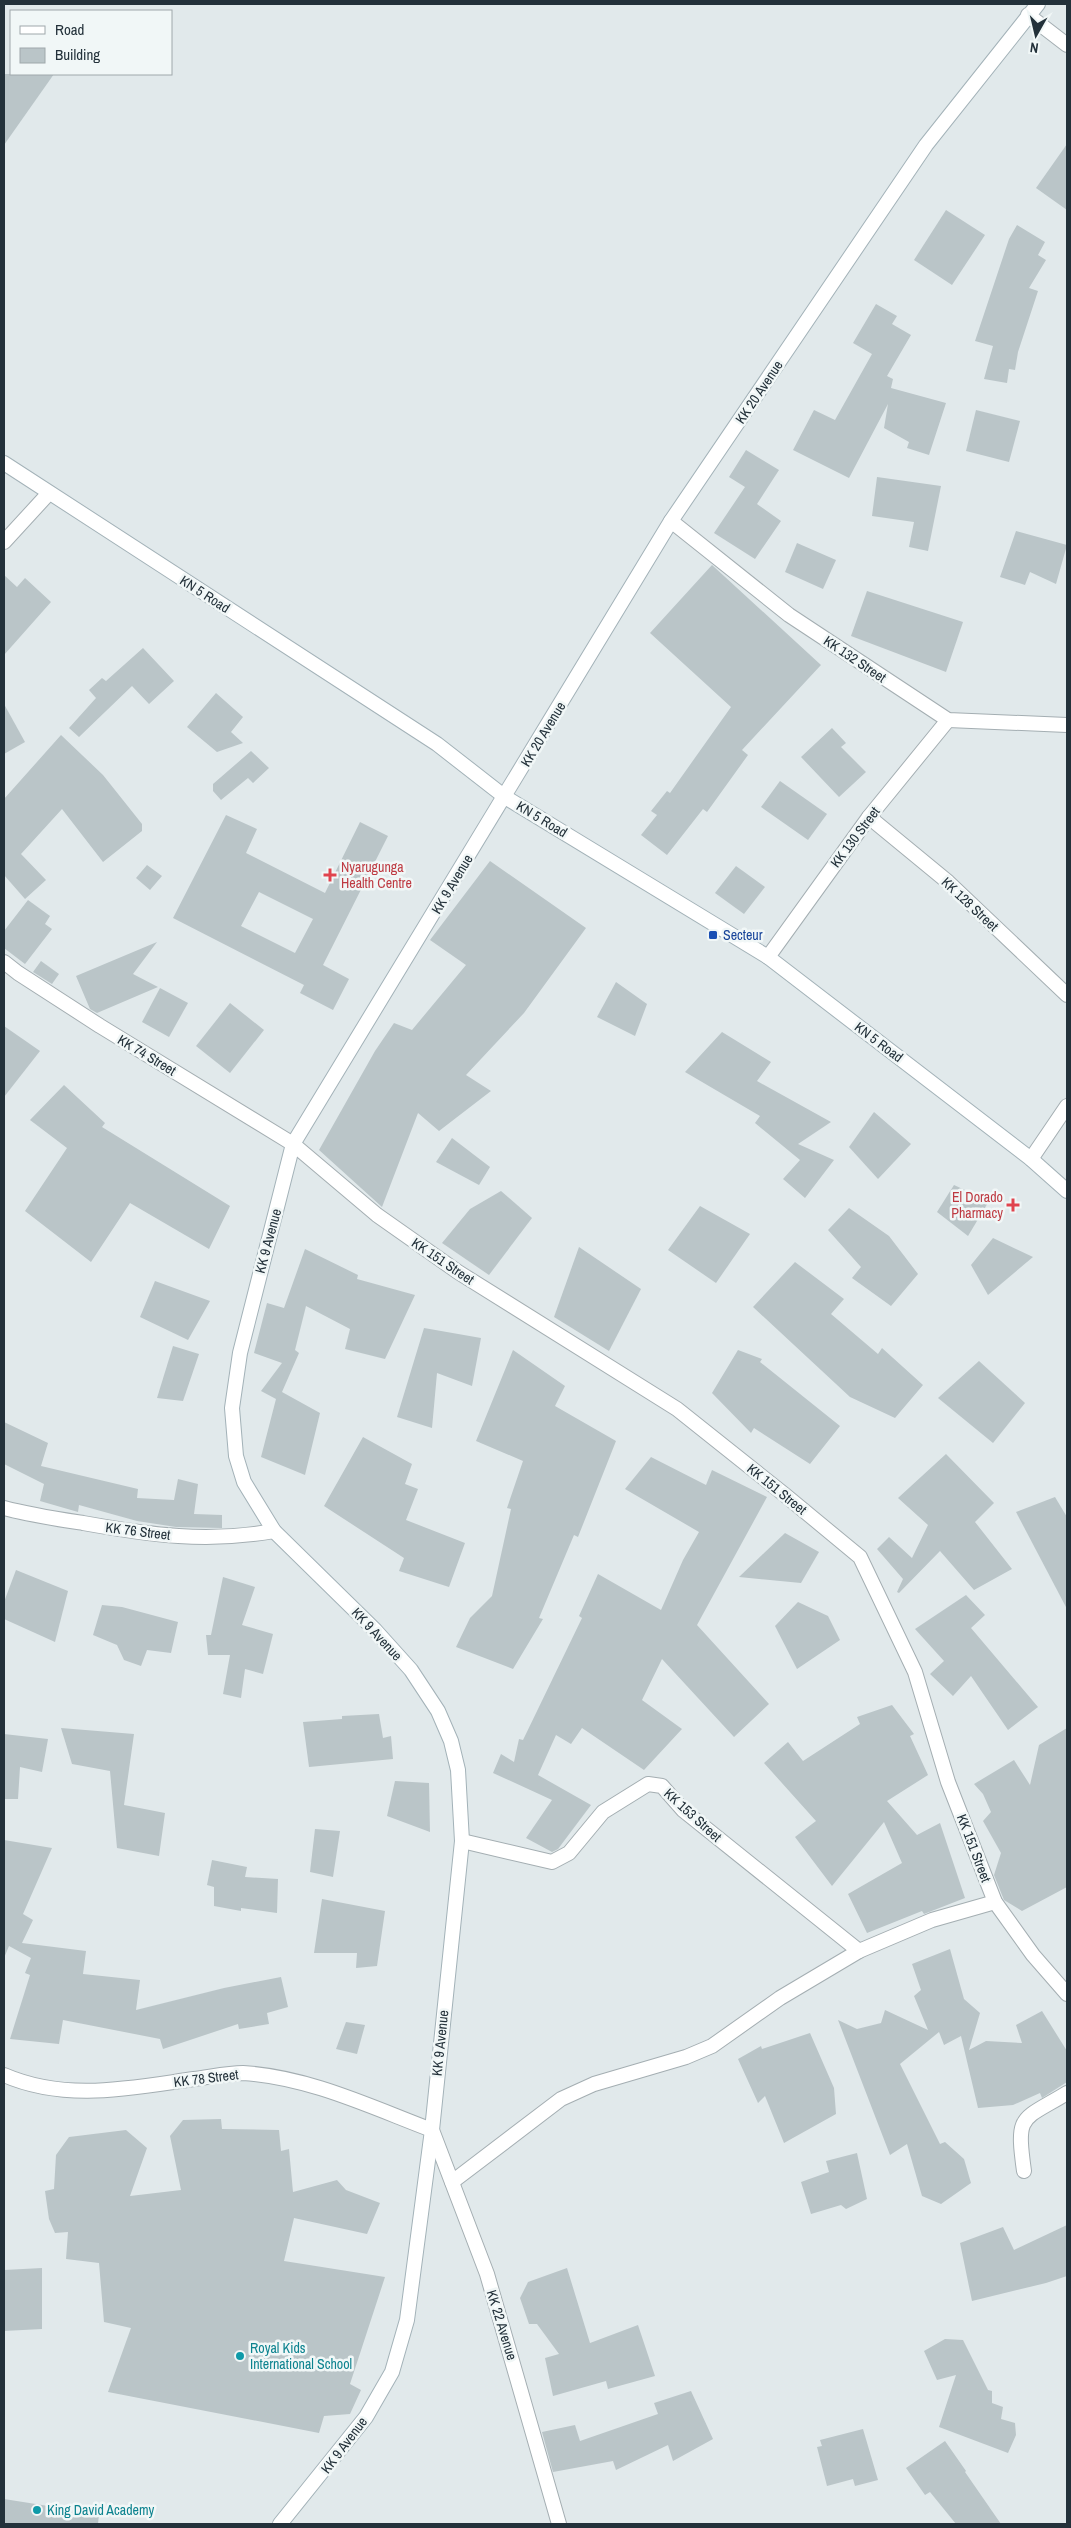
<svg xmlns="http://www.w3.org/2000/svg" width="1071" height="2528" viewBox="0 0 1071 2528" font-family="'Archivo Narrow',sans-serif">
  <style>
    .building { fill: #bac5c8; fill-rule: evenodd }
    .lines { fill: none; stroke-linecap: round; stroke-linejoin: round }
    .minor-casing { stroke: #a4aeb2; stroke-width: 16 }
    .tertiary-casing { stroke: #a4aeb2; stroke-width: 16 }
    .secondary-casing { stroke: #a3b2b8; stroke-width: 16 }
    .minor { stroke: #fff; stroke-width: 14 }
    .tertiary { stroke: #fff; stroke-width: 14 }
    .secondary { stroke: #fff; stroke-width: 14 }
    .health-dot { fill: #e0444e; stroke: #f1f7f7; stroke-width: 2 }
    .transit-dot { fill: #1a4fb4; stroke: #f1f7f7; stroke-width: 2 }
    .culture-dot { fill: #0f9aa8; stroke: #f1f7f7; stroke-width: 2 }
    .labels { text-anchor: middle; stroke-width: 5; stroke-linejoin: round; paint-order: stroke }
    .street-label { font-size: 14px; fill: #23313a; stroke: #f1f7f7 }
    .health-label { font-size: 14px; fill: #be3a42; stroke: #f1f7f7; text-anchor: start }
    .transit-label { font-size: 14px; fill: #164399; stroke: #f1f7f7; text-anchor: start }
    .culture-label { font-size: 14px; fill: #0d838f; stroke: #f1f7f7; text-anchor: start }
  </style>
  <rect width="100%" height="100%" fill="#e1e9eb"/>
  <g class="building">
    <polygon points="4,74 54,74 4,145"/>
    <polygon points="1067,144 1067,210 1036,188"/>
    <polygon points="946,210 985,235 952,285 914,260"/>
    <polygon points="1017,225 1045,242 1038,255 1046,260 1029,288 1038,291 1018,352 1015,370 1009,369 1007,383 984,379 993,346 975,341 1009,239"/>
    <polygon points="876,304 897,316 892,324 911,335 887,376 893,379 891,388 946,403 929,455 907,448 909,442 884,428 888,404 849,478 793,450 814,410 835,420 872,354 853,343"/>
    <polygon points="976,410 1020,421 1009,462 966,451"/>
    <polygon points="746,450 779,470 757,504 781,521 755,559 714,533 745,487 729,477"/>
    <polygon points="877,477 941,486 928,551 909,547 914,522 872,516"/>
    <polygon points="1016,531 1067,545 1056,584 1030,572 1025,585 1000,577"/>
    <polygon points="797,543 836,560 823,589 785,572"/>
    <polygon points="712,565 821,665 742,750 748,755 707,812 703,809 667,855 641,835 657,815 651,811 667,791 670,793 731,707 650,633"/>
    <polygon points="4,575 17,587 25,578 51,602 4,655"/>
    <polygon points="867,591 963,622 946,672 851,636"/>
    <polygon points="143,648 174,681 149,704 132,686 79,737 69,728 96,698 89,690 102,678 106,681"/>
    <polygon points="216,693 243,717 231,732 243,743 217,752 187,727"/>
    <polygon points="4,704 25,742 4,754"/>
    <polygon points="832,728 846,743 841,747 866,772 839,797 801,757"/>
    <polygon points="61,735 103,775 142,824 142,831 103,862 62,809 21,854 46,880 25,899 4,875 4,799"/>
    <polygon points="251,751 269,768 253,783 248,778 221,800 213,791 213,784"/>
    <polygon points="780,781 827,814 808,840 761,807"/>
    <path d="M226 815 257 829 246 853 325 893 360 822 388 836 323 965 349 979 333 1010 300 993 304 985 173 918ZM259 892 313 919 295 953 241 926Z"/>
    <polygon points="490,861 586,928 524,1013 466,1075 491,1091 439,1131 418,1113 382,1207 319,1150 375,1051 394,1023 412,1030 466,965 430,940"/>
    <polygon points="147,865 162,876 150,890 136,878"/>
    <polygon points="736,866 765,887 744,914 715,893"/>
    <polygon points="28,900 50,916 45,924 52,929 25,964 4,948 4,931"/>
    <polygon points="157,942 133,974 158,987 97,1013 90,1009 76,976"/>
    <polygon points="41,961 59,974 52,984 33,972"/>
    <polygon points="616,982 647,1004 635,1036 597,1017"/>
    <polygon points="160,988 188,1003 169,1037 142,1022"/>
    <polygon points="230,1003 264,1030 230,1073 196,1046"/>
    <polygon points="4,1026 40,1051 4,1097"/>
    <polygon points="722,1032 771,1062 757,1081 831,1122 798,1144 834,1160 805,1198 783,1179 800,1160 755,1123 760,1116 685,1072"/>
    <polygon points="64,1085 105,1123 102,1127 230,1206 209,1249 130,1203 91,1262 25,1211 67,1148 30,1120"/>
    <polygon points="874,1112 911,1144 878,1179 849,1147"/>
    <polygon points="452,1138 490,1167 479,1185 436,1162"/>
    <polygon points="954,1185 989,1201 968,1236 937,1212"/>
    <polygon points="501,1191 532,1218 489,1275 442,1243 470,1209"/>
    <polygon points="700,1206 750,1234 716,1283 668,1250"/>
    <polygon points="849,1208 889,1236 918,1274 891,1306 852,1278 861,1267 828,1230"/>
    <polygon points="993,1238 1033,1257 988,1295 971,1265"/>
    <polygon points="579,1247 641,1289 609,1351 554,1317"/>
    <polygon points="305,1249 358,1275 357,1279 415,1295 385,1359 345,1349 350,1329 306,1306 295,1350 299,1353 282,1392 320,1413 305,1475 261,1457 276,1399 261,1391 282,1363 254,1353 267,1303 284,1308"/>
    <polygon points="795,1262 844,1299 831,1314 878,1354 882,1348 923,1385 895,1418 850,1397 753,1307"/>
    <polygon points="155,1281 210,1301 188,1340 140,1317"/>
    <polygon points="424,1328 481,1338 472,1386 437,1373 432,1428 397,1417"/>
    <polygon points="173,1346 199,1354 183,1401 157,1398"/>
    <polygon points="513,1350 565,1386 555,1406 616,1441 578,1537 574,1535 539,1618 543,1619 513,1669 456,1647 470,1618 492,1596 511,1509 507,1508 523,1461 476,1441"/>
    <polygon points="738,1350 762,1359 760,1362 840,1426 810,1464 754,1428 751,1433 712,1393"/>
    <polygon points="979,1361 1025,1403 993,1443 938,1398"/>
    <polygon points="4,1422 48,1443 41,1466 138,1489 137,1498 174,1500 178,1479 198,1484 194,1514 222,1515 222,1528 176,1527 137,1521 79,1505 78,1512 40,1501 44,1484 4,1464"/>
    <polygon points="363,1437 412,1464 405,1484 418,1489 406,1520 465,1543 449,1587 399,1571 404,1558 324,1506"/>
    <polygon points="946,1454 994,1503 975,1522 1012,1569 974,1590 940,1551 899,1593 897,1592 903,1579 877,1549 889,1537 912,1558 928,1525 898,1498"/>
    <polygon points="651,1457 706,1485 712,1470 767,1497 697,1625 769,1704 734,1737 662,1659 642,1700 682,1729 644,1770 582,1728 571,1744 556,1735 538,1775 591,1805 558,1849 552,1852 526,1838 552,1800 493,1773 501,1754 514,1762 519,1739 523,1740 582,1618 579,1616 598,1574 661,1610 683,1560 699,1532 625,1489"/>
    <polygon points="1055,1497 1067,1517 1067,1609 1016,1512"/>
    <polygon points="785,1533 819,1552 801,1583 739,1577"/>
    <polygon points="16,1570 68,1591 55,1642 4,1619 4,1602"/>
    <polygon points="223,1577 255,1587 242,1625 273,1634 263,1674 245,1669 241,1698 223,1694 230,1655 208,1655 206,1635 211,1635"/>
    <polygon points="966,1595 985,1615 971,1628 1038,1707 1008,1730 971,1676 953,1696 930,1674 944,1661 915,1629"/>
    <polygon points="798,1602 828,1616 840,1640 797,1669 775,1626"/>
    <polygon points="102,1605 122,1607 178,1622 171,1653 147,1650 141,1666 124,1660 117,1645 93,1635"/>
    <polygon points="892,1705 914,1734 910,1736 928,1775 887,1801 917,1835 940,1823 965,1898 924,1914 922,1911 867,1933 848,1894 902,1863 884,1822 832,1886 795,1837 816,1821 764,1763 788,1742 803,1761 860,1724 857,1717"/>
    <polygon points="379,1714 383,1738 391,1736 393,1759 309,1767 303,1722 342,1719 342,1716"/>
    <polygon points="61,1728 134,1734 124,1805 165,1813 159,1856 117,1848 110,1771 72,1764"/>
    <polygon points="1067,1728 1067,1887 1022,1911 1004,1900 994,1875 1001,1853 983,1821 991,1812 983,1794 974,1784 1014,1760 1030,1785 1039,1745"/>
    <polygon points="4,1734 48,1739 42,1772 20,1767 18,1799 4,1799"/>
    <polygon points="395,1781 429,1783 430,1832 387,1816"/>
    <polygon points="315,1829 340,1831 333,1877 310,1872"/>
    <polygon points="4,1840 52,1848 23,1914 33,1920 22,1943 86,1951 83,1974 140,1980 136,2010 224,1988 281,1977 288,2007 267,2013 269,2024 239,2029 238,2024 163,2049 160,2039 63,2020 59,2044 10,2039 30,1975 25,1973 31,1958 9,1946 4,1958"/>
    <polygon points="212,1860 247,1867 245,1877 278,1879 277,1913 241,1908 241,1911 214,1906 214,1887 207,1885"/>
    <polygon points="322,1899 385,1911 377,1966 356,1968 357,1953 314,1953"/>
    <polygon points="950,1949 964,1999 980,2013 969,2050 986,2041 1022,2043 1016,2025 1042,2011 1067,2051 1067,2082 1042,2098 1040,2093 1013,2105 978,2108 961,2036 944,2045 939,2032 900,2064 940,2144 945,2142 964,2159 971,2183 941,2204 922,2196 907,2144 890,2155 838,2020 857,2029 881,2023 885,2010 928,2030 914,1996 921,1990 912,1964"/>
    <polygon points="346,2022 365,2025 357,2054 336,2049"/>
    <polygon points="810,2033 834,2088 836,2114 784,2143 765,2096 758,2103 738,2059 761,2046 762,2049"/>
    <polygon points="221,2119 222,2129 279,2130 281,2151 289,2149 293,2192 337,2180 346,2190 380,2203 367,2234 294,2218 284,2261 385,2277 350,2384 361,2390 350,2414 324,2416 319,2433 108,2392 131,2328 104,2322 99,2263 66,2259 68,2232 55,2233 49,2219 45,2191 54,2189 56,2155 69,2137 126,2130 147,2148 130,2196 181,2190 170,2136 183,2120"/>
    <polygon points="857,2153 867,2199 846,2209 841,2205 811,2214 801,2182 829,2172 826,2161"/>
    <polygon points="1067,2225 1067,2276 1046,2283 972,2301 960,2243 1003,2227 1014,2250"/>
    <polygon points="42,2268 42,2329 4,2331 4,2270"/>
    <polygon points="567,2268 590,2343 638,2325 655,2376 608,2389 606,2381 553,2396 545,2358 559,2354 537,2324 529,2324 520,2298 528,2282"/>
    <polygon points="945,2339 963,2340 988,2390 992,2391 992,2403 1003,2407 1001,2419 1015,2423 1016,2435 1008,2453 939,2427 956,2375 937,2380 924,2351"/>
    <polygon points="691,2391 713,2439 673,2461 668,2445 616,2470 613,2461 553,2472 542,2432 575,2425 580,2441 658,2414 654,2403"/>
    <polygon points="863,2429 878,2480 855,2486 853,2479 827,2486 817,2447 822,2446 820,2440"/>
    <polygon points="945,2441 966,2471 965,2472 1001,2524 956,2524 930,2492 925,2495 906,2468"/>
    <polygon points="4,2499 99,2514 98,2524 4,2524"/>
  </g>
  <g class="lines">
    <g class="minor-casing">
      <g id="minor">
        <polyline points="1028,15 1067,45"/>
        <polyline points="671,521 789,615 948,720 1067,725"/>
        <polyline points="4,542 49,493"/>
        <polyline points="869,817 948,882 1067,995"/>
        <polyline points="768,957 869,817 948,720"/>
        <polyline points="4,962 18,973 100,1026 293,1144 377,1215 458,1272 677,1409 785,1495 860,1557 915,1672 948,1782 995,1902 1033,1955 1067,1994"/>
        <polyline points="1031,1159 1067,1106"/>
        <path d="M4 1508C30 1515 57 1519 83 1523 150 1535 207 1543 274 1531"/>
        <polyline points="462,1841 552,1862 569,1853 603,1812 648,1784 662,1786 683,1810 859,1951 932,1920 995,1902"/>
        <path d="M4 2075C66 2102 130 2088 194 2079 210 2077 228 2073 243 2073 309 2077 371 2107 432 2130"/>
        <path d="M1024 2171C1016 2113 1021 2121 1067 2093"/>
        <polyline points="452,2182 561,2099 594,2084 686,2057 712,2046 780,1998 859,1951"/>
      </g>
    </g>
    <g class="tertiary-casing">
      <polyline id="tertiary" points="432,2130 487,2274 559,2524"/>
    </g>
    <g class="secondary-casing">
      <g id="secondary">
        <polyline points="4,463 437,744 505,797 768,957 1031,1159 1067,1191"/>
        <polyline points="280,2524 366,2417 392,2372 407,2320 432,2130 462,1841 458,1770 451,1741 438,1711 411,1670 375,1630 274,1531 244,1482 236,1456 232,1408 240,1353 293,1144 671,521 926,145 1038,4"/>
      </g>
    </g>
    <use href="#minor" class="minor"/>
    <use href="#tertiary" class="tertiary"/>
    <use href="#secondary" class="secondary"/>
  </g>
  <g class="health-dot">
    <path d="M327.5 867.5h5v5h5v5h-5v5h-5v-5h-5v-5h5z"/>
    <path d="M1010.5 1197.5h5v5h5v5h-5v5h-5v-5h-5v-5h5z"/>
  </g>
  <rect class="transit-dot" x="708" y="930" width="10" height="10" rx="2.5"/>
  <g class="culture-dot">
    <circle cx="240" cy="2356" r="5"/>
    <circle cx="37" cy="2510" r="5"/>
  </g>
  <g class="labels">
    <g class="street-label">
      <text transform="translate(759 392) rotate(-56)" y="5">KK 20 Avenue</text>
      <text transform="translate(205 594) rotate(33)" y="5">KN 5 Road</text>
      <text transform="translate(855 659) rotate(34)" y="5">KK 132 Street</text>
      <text transform="translate(543 734) rotate(-59)" y="5">KK 20 Avenue</text>
      <text transform="translate(542 819) rotate(31)" y="5">KN 5 Road</text>
      <text transform="translate(855 837) rotate(-53)" y="5">KK 130 Street</text>
      <text transform="translate(452 884) rotate(-59)" y="5">KK 9 Avenue</text>
      <text transform="translate(970 904) rotate(43)" y="5">KK 128 Street</text>
      <text transform="translate(879 1042) rotate(37)" y="5">KN 5 Road</text>
      <text transform="translate(147 1055) rotate(31)" y="5">KK 74 Street</text>
      <text transform="translate(268 1241) rotate(-75)" y="5">KK 9 Avenue</text>
      <text transform="translate(443 1261) rotate(34)" y="5">KK 151 Street</text>
      <text transform="translate(777 1489) rotate(39)" y="5">KK 151 Street</text>
      <text transform="translate(138 1531) rotate(7)" y="5">KK 76 Street</text>
      <text transform="translate(377 1634) rotate(47)" y="5">KK 9 Avenue</text>
      <text transform="translate(693 1815) rotate(42)" y="5">KK 153 Street</text>
      <text transform="translate(974 1848) rotate(69)" y="5">KK 151 Street</text>
      <text transform="translate(440 2043) rotate(-84)" y="5">KK 9 Avenue</text>
      <text transform="translate(206 2078) rotate(-7)" y="5">KK 78 Street</text>
      <text transform="translate(502 2325) rotate(73)" y="5">KK 22 Avenue</text>
      <text transform="translate(344 2445) rotate(-53)" y="5">KK 9 Avenue</text>
    </g>
    <g class="health-label">
      <text x="341" y="872">Nyarugunga<tspan x="341" dy="16">Health Centre</tspan></text>
      <text x="1003" y="1202" text-anchor="end">El Dorado<tspan x="1003" dy="16">Pharmacy</tspan></text>
    </g>
    <g class="transit-label">
      <text x="723" y="940">Secteur</text>
    </g>
    <g class="culture-label">
      <text x="250" y="2353">Royal Kids<tspan x="250" dy="16">International School</tspan></text>
      <text x="47" y="2515">King David Academy</text>
    </g>
  </g>
  <rect width="1071" height="2528" fill="none" stroke="#23313a" stroke-width="10"/>
  <rect x="10" y="10" width="162" height="65" fill="#f1f7f7" stroke="#9fa8ab"/>
  <rect x="20" y="26" width="25" height="8" fill="#ffffff" stroke="#9fa8ab"/>
  <text x="55" y="35" font-size="15" fill="#23313a">Road</text>
  <rect x="20" y="48" width="25" height="15" fill="#bac5c8" stroke="#9fa8ab"/>
  <text x="55" y="60" font-size="15" fill="#23313a">Building</text>
  <g transform="translate(1036 35) rotate(188)" stroke="#f1f7f7" stroke-width="4" paint-order="stroke">
  <path d="M0-4L9 19L0 12L-9 19Z" fill="#23313a"/>
  <text y="-8" font-size="14" font-weight="bold" text-anchor="middle" fill="#23313a">N</text>
  </g>
</svg>
